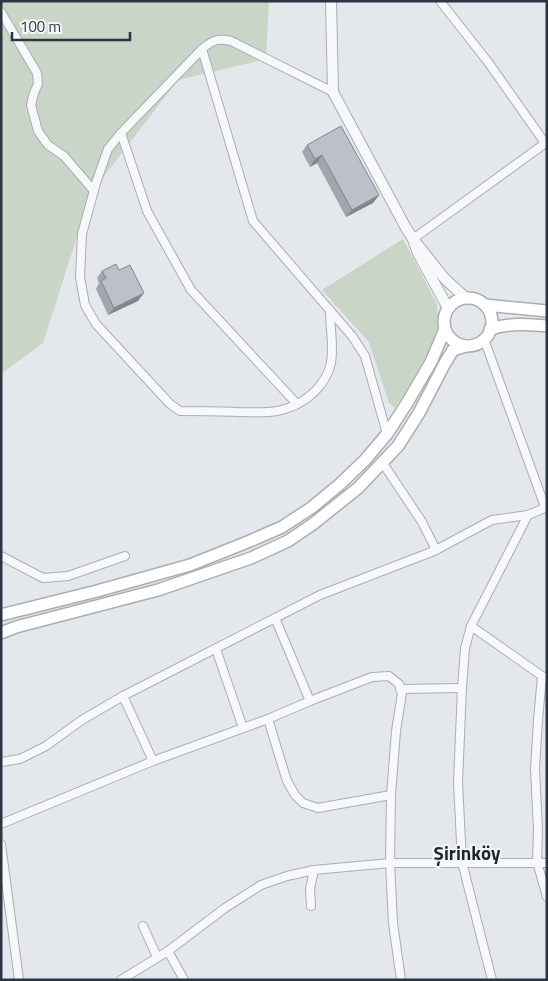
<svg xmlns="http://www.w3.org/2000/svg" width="548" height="981" viewBox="0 0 548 981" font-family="'Titillium Web',sans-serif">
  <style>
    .green { fill: #c9d5c6 }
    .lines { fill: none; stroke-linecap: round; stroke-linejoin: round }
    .minor-casing { stroke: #a9aeb5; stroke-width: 10 }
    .tertiary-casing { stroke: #a9aeb5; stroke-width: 12 }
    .secondary-casing { stroke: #a9aeb5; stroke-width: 14 }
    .minor { stroke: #f7f8fa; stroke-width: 8 }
    .tertiary { stroke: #f7f8fa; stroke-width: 10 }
    .secondary { stroke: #fff; stroke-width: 11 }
    .wall { fill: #a2a5ac }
    .shaded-wall { fill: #84868c }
    .building { fill: #bcc0c8; stroke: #84868c }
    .labels { text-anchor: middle; stroke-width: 4; stroke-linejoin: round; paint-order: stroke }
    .district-label { font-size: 19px; font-weight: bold; fill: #1f2534; stroke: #f4f6f8 }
  </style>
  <rect width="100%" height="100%" fill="#e4e7eb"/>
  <g class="green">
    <polygon points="1,1 269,1 266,59 178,80 91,193 43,343 1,374"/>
    <polygon points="403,239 437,304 438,322 435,340 410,384 395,408 389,403 369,342 322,290"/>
  </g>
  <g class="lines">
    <g class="minor-casing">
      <g id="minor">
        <polyline points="440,1 488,62 545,143"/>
        <polyline points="1,12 37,73 38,84 34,93 31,105 38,131 48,145 64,156 94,191"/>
        <polyline points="202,49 253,221 352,336 365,356 387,434"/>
        <polyline points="121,133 147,211 191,290 297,404"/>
        <polyline points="413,239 547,142"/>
        <path d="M330 310C330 328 334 346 331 363 326 385 308 401 288 408 272 414 254 412 238 412 219 411 200 411 180 411L170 404 96 324 85 305 80 277 82 234 96 183 108 149 121 133 202 49C213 40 217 38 231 41L333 92"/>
        <polyline points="484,339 545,507"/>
        <polyline points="382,462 422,522 436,550"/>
        <polyline points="1,556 43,578 68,576 125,556"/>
        <polyline points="275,618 310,701"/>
        <polyline points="471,626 545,678"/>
        <polyline points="216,649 243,728"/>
        <polyline points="542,676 538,720 535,769 538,830 537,862 547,897"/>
        <polyline points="400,689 462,688"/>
        <polyline points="123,696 153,761"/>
        <polyline points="268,719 287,781 295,795 303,803 318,808 391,795"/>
        <polyline points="1,762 20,759 46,746 82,720 123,696 320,595 434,551 492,520 528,515 547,507"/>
        <polyline points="1,824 153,761 268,719 310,701 372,677 389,676 399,684 402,693 396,731 391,795 390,863 393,923 401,980"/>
        <polyline points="1,844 19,980"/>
        <polyline points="311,906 310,889 314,870"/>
        <polyline points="143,926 157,957"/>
        <polyline points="168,951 184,980"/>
        <polyline points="121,980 168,951 225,908 261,885 287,876 314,870 390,863 547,863"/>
        <polyline points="492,980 462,862 458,782 462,688 465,648 471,626 528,515"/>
      </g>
    </g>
    <g class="tertiary-casing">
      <g id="tertiary">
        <polyline points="331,1 333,92 406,228 413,239"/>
        <polyline points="448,308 418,253 413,239 445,279 466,298"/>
      </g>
    </g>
    <g class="secondary-casing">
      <g id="secondary">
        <circle cx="468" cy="322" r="24"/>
        <polyline points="485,305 547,311"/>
        <path d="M490 329C510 323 527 324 547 326"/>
        <polyline points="1,615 97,591 190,565 250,541 282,527 311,508 339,485 365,460 387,434 407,403 431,362 445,329"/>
        <polyline points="1,633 16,627 158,590 251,558 288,541 313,524 358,488 398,446 419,413 445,363 453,350 466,346"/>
      </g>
    </g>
    <use href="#minor" class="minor"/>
    <use href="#tertiary" class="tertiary"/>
    <use href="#secondary" class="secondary"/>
  </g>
  <g class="wall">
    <polygon points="307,145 379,195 373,203 346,217 317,163 310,167 302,152"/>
    <polygon points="119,270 138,301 108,315 96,289 99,283 97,278 102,271"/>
  </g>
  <g class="shaded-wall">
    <polygon points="322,155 317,163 310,167 315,159"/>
    <polygon points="379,195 373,203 346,217 352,210"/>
    <polygon points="144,293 138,301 108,315 114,308"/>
  </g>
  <g class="building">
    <polygon points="341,126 379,195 352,210 322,155 315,159 307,145"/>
    <polygon points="116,264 119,270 130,265 144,293 114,308 101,281 106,278 102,271"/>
  </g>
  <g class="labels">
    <g class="district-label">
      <text x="467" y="860">Şirinköy</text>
    </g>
  </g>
  <rect width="548" height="981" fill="none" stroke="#2d3443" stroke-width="5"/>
  <path d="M12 32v8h118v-8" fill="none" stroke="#2d3443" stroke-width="2.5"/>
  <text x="20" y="32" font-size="15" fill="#2d3443" stroke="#f4f6f8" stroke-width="4" paint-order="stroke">100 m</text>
</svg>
